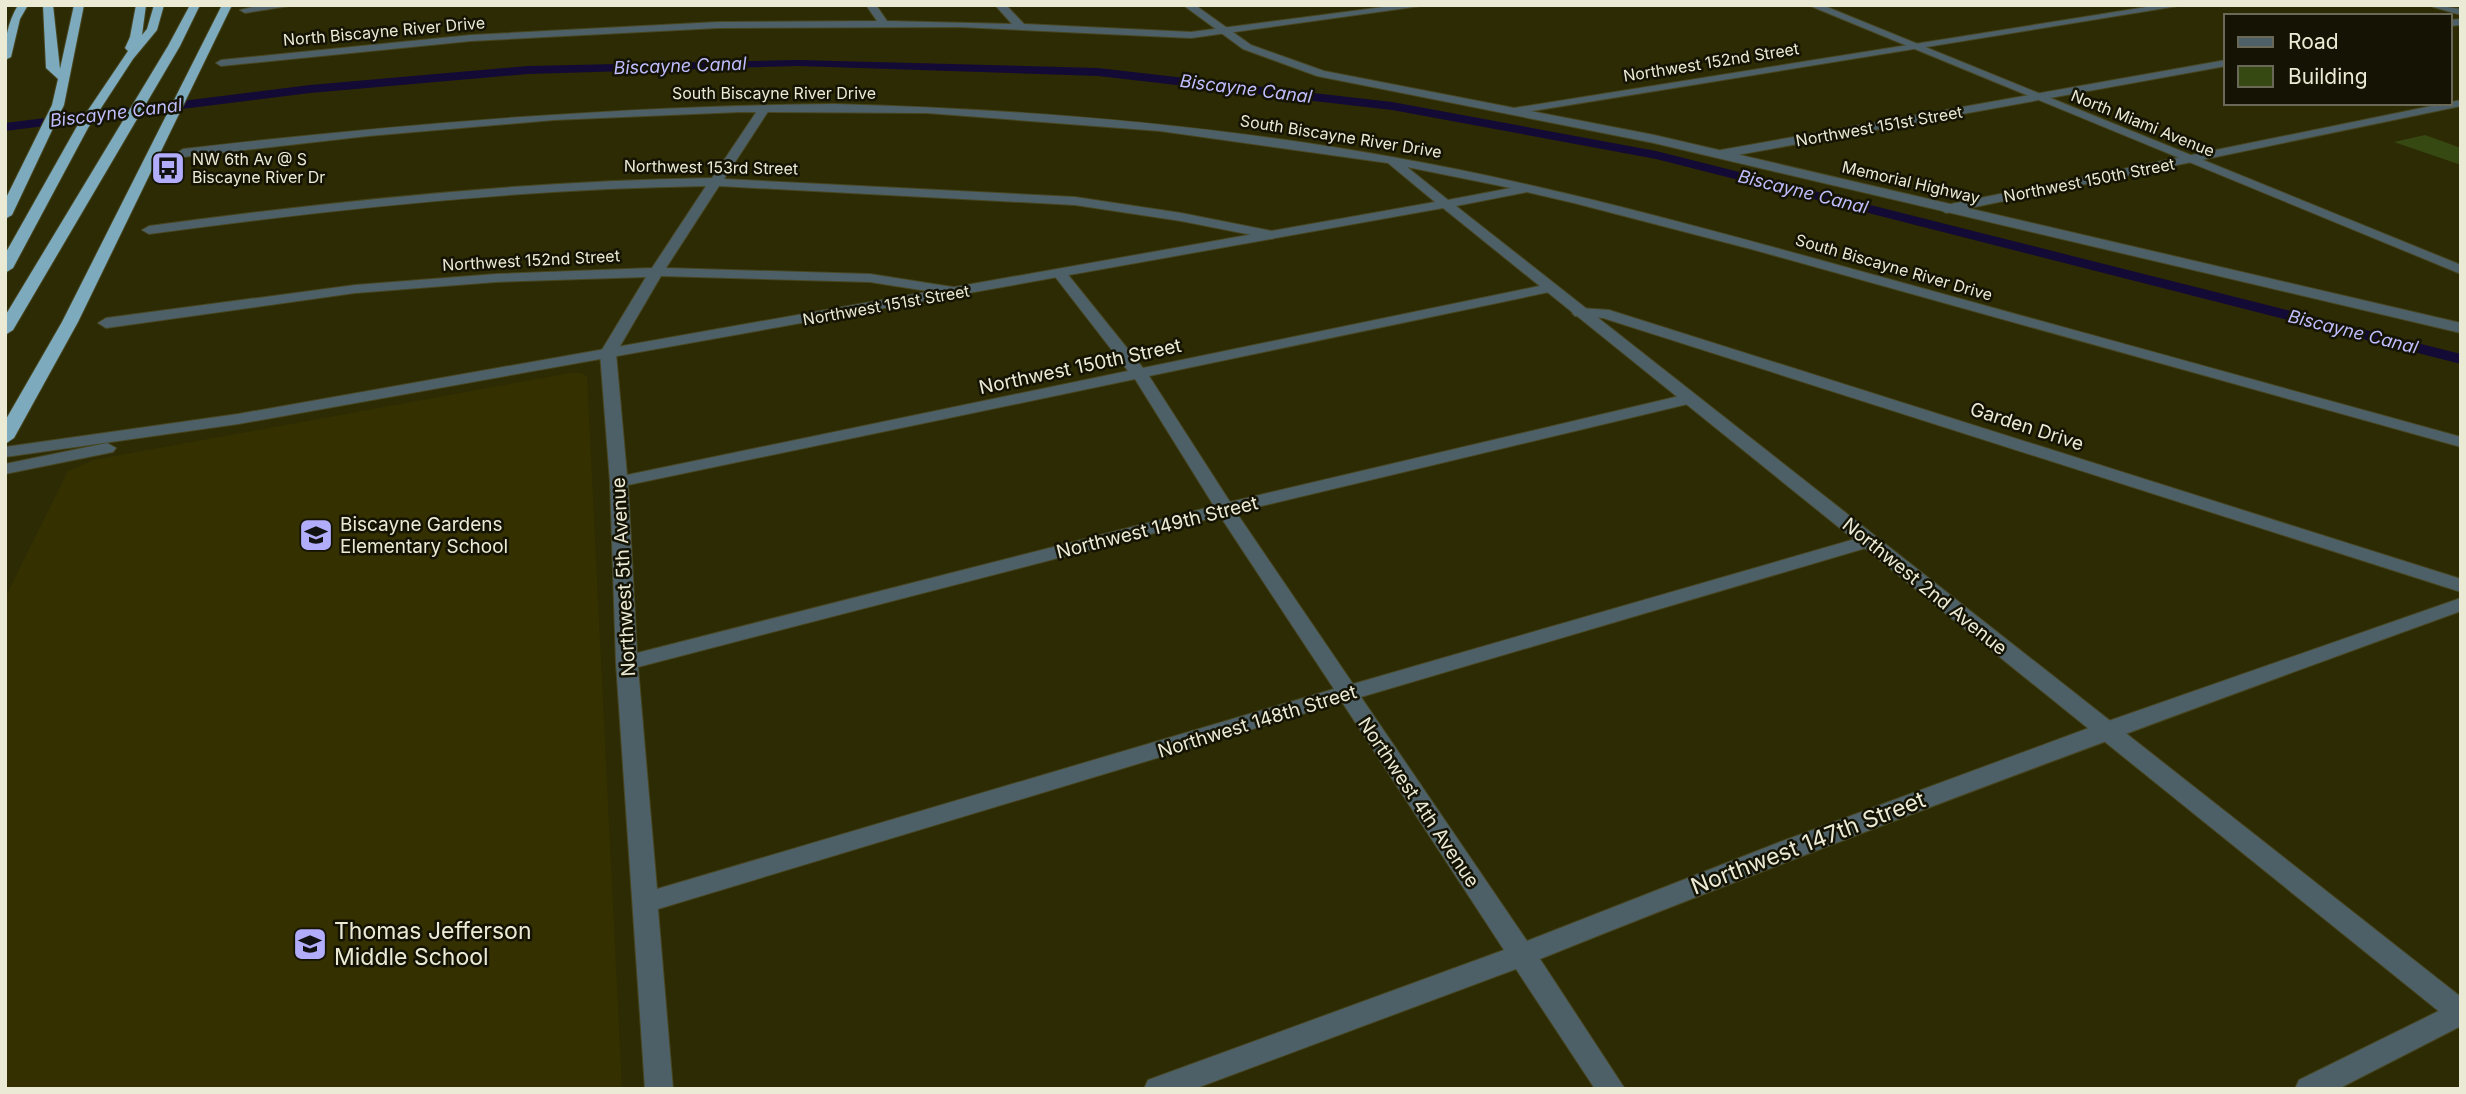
<svg xmlns="http://www.w3.org/2000/svg" width="2466" height="1094" viewBox="0 0 2466 1094" font-family="Inter,sans-serif">
  <style>
    .built { fill: #343000 }
    .lines { fill: none; stroke-linecap: round; stroke-linejoin: round }
    .canal { fill: #140a36; fill-rule: evenodd }
    .building { fill: #374913 }
    .minor-casing { stroke: #474621; stroke-width: 2 }
    .tertiary-casing { stroke: #474621; stroke-width: 2 }
    .motorway-casing { stroke: #474621; stroke-width: 2 }
    .minor { fill: #4e6067; fill-rule: evenodd }
    .tertiary { fill: #4e6067; fill-rule: evenodd }
    .motorway { fill: #7daabd; fill-rule: evenodd }
    .labels { text-anchor: middle; stroke-width: 5; stroke-linejoin: round; paint-order: stroke }
    .far-street-label { font-size: 16px; fill: #eaead5; stroke: #141304 }
    .far-poi-label { font-size: 16px; fill: #eaead5; stroke: #141304; text-anchor: start }
    .far-water-label { font-size: 18px; font-style: italic; fill: #bfbdfd; stroke: #141304 }
    .street-label { font-size: 19px; fill: #eaead5; stroke: #141304 }
    .poi-label { font-size: 19px; fill: #eaead5; stroke: #141304; text-anchor: start }
    .near-street-label { font-size: 23px; fill: #eaead5; stroke: #141304 }
    .near-poi-label { font-size: 23px; fill: #eaead5; stroke: #141304; text-anchor: start }
  </style>
  <rect width="100%" height="100%" fill="#2d2b04"/>
  <polygon class="built" points="570,373 581,373 587,376 622,1089 5,1089 5,598 68,471 93,460"/>
  <g class="lines">
    <polygon class="canal" points="798,60 1098,68 1392,102 1656,151 2461,354 2461,364 1656,159 1392,110 1098,76 798,66 528,74 310,93 5,131 5,123 310,85 528,66"/>
  </g>
  <polygon class="building" points="2425,135 2461,148 2461,165 2394,142"/>
  <g class="lines">
    <g class="minor-casing">
      <g id="minor">
        <polygon points="262,5 296,5 245,13 240,10"/>
        <polygon points="866,5 876,5 887,21 1012,24 995,5 1006,5 1024,24 1191,32 1399,5 1428,5 1191,38 960,27 718,28 471,41 221,66 216,63 221,60 471,35 718,22 877,21"/>
        <polygon points="2159,5 2184,5 1514,114 1508,111 1514,108"/>
        <polygon points="2461,19 2461,25 2450,26 2450,20"/>
        <polygon points="2226,60 2226,66 1721,158 1715,154 1721,150"/>
        <polygon points="2461,100 2461,106 1946,213 1939,209 1946,205"/>
        <path d="M763 107 769 110 724 179 1075 197 1181 213 1272 231 1279 235 1272 239 1181 221 1075 205 719 186 666 268 870 274 959 288 966 292 959 296 870 282 661 276 616 353 627 475 1128 371 1053 274 1060 270 1065 271 1143 368 1549 284 1554 285 1556 288 1554 291 1149 376 1230 502 1688 394 1696 399 1688 404 1236 512 1353 684 1862 537H1876L1879 541 1876 545 1361 697 1527 941 1780 842 2097 725 2461 598V611C2152 723 1844 837 1540 959L1625 1089H1595L1516 969 1194 1089H1144L1148 1080 1504 950 1342 702 658 909 673 1089H645L616 663 610 482 600 353 646 277 496 282 355 293 106 328 98 323 106 318 355 285 496 274 652 268 706 186C519 189 334 209 149 234L142 230 149 226C336 201 523 181 712 178L759 108ZM1135 379 1214 506 637 653 628 485ZM1220 516 1334 689 657 889 638 667Z"/>
        <polygon points="1580,308 1609,310 2461,579 2461,592 1603,318 1575,316 1572,313"/>
        <polygon points="2461,1000 2461,1026 2338,1089 2295,1089 2299,1080"/>
      </g>
    </g>
    <g class="tertiary-casing">
      <g id="tertiary">
        <polygon points="1183,5 1195,5 1251,45 1324,71 1654,135 2461,323 2461,333 1654,143 1317,76 1243,49"/>
        <polygon points="1808,5 1822,5 2461,265 2461,274"/>
        <polygon points="2431,5 2461,9 2461,15 2433,7"/>
        <path d="M834 104C1021 109 1207 124 1392 157 1562 187 1729 235 1896 281 2084 333 2272 385 2461 437V447L1751 249 1574 203 1527 192 1456 206 2461 997V1025L2451 1021 1443 208 238 424 5 457V447L238 414 1435 202 1388 163 1160 131 927 113 740 112 554 120 368 136 183 157 177 153 183 149C400 124 615 106 834 104ZM1407 167 1511 188 1448 200Z"/>
        <polygon points="107,443 116,448 113,452 5,474 5,464"/>
      </g>
    </g>
    <g class="motorway-casing">
      <g id="motorway">
        <path d="M18 5H28L20 19 11 57 5 60C5 39 7 24 18 5Z"/>
        <polygon points="43,5 53,5 60,69 74,5 84,5 64,105 12,215 5,219 5,200 52,105 58,79 46,68"/>
        <polygon points="136,5 146,5 142,35 147,29 154,5 164,5 157,30 133,59 88,128 13,268 5,273 5,254 76,128 128,51 125,48 130,37"/>
        <polygon points="190,5 200,5 180,46 13,330 5,335 5,316 168,46"/>
        <polygon points="222,5 232,5 78,322 14,438 5,444 5,421 62,322"/>
      </g>
    </g>
    <use href="#minor" class="minor"/>
    <use href="#tertiary" class="tertiary"/>
    <use href="#motorway" class="motorway"/>
  </g>
  <defs>
    <g id="bus-square" transform="scale(1.75)"><rect x="-9" y="-9" width="18" height="18" rx="4" fill="#b1adfa" stroke="#141304"/><path d="M-5-6H5V4H4V6H2V4H-2V6H-4V4H-5ZM-3.5-4V0h7V-4ZM-3.5 1.2v1.5H-2V1.2ZM2 1.2v1.5H3.5V1.2Z" fill="#111"/></g>
    <g id="school-square" transform="scale(1.75)"><rect x="-9" y="-9" width="18" height="18" rx="4" fill="#b1adfa" stroke="#141304"/><path d="M0-5L7-2L0 1L-7-2ZM-4 1L0 2.5L4 1V4Q0 6-4 4Z" fill="#111"/></g>
  </defs>
  <g fill-rule="evenodd">
    <use href="#bus-square" x="168" y="168"/>
    <use href="#school-square" x="316" y="535"/>
    <use href="#school-square" x="310" y="944"/>
  </g>
  <g class="labels">
    <g class="far-street-label">
      <text transform="translate(384 31) rotate(-5)" y="6">North Biscayne River Drive</text>
      <text transform="translate(1711 62) rotate(-9)" y="6">Northwest 152nd Street</text>
      <text x="774" y="99">South Biscayne River Drive</text>
      <text transform="translate(2143 123) rotate(22)" y="6">North Miami Avenue</text>
      <text transform="translate(1879 126) rotate(-10)" y="6">Northwest 151st Street</text>
      <text transform="translate(1341 136) rotate(9)" y="6">South Biscayne River Drive</text>
      <text transform="translate(711 167) rotate(1)" y="6">Northwest 153rd Street</text>
      <text transform="translate(2089 180) rotate(-11)" y="6">Northwest 150th Street</text>
      <text transform="translate(1911 182) rotate(13)" y="6">Memorial Highway</text>
      <text transform="translate(531 260) rotate(-3)" y="6">Northwest 152nd Street</text>
      <text transform="translate(1894 267) rotate(16)" y="6">South Biscayne River Drive</text>
      <text transform="translate(886 305) rotate(-10)" y="6">Northwest 151st Street</text>
    </g>
    <g class="far-poi-label">
      <text x="192" y="165">NW 6th Av @ S<tspan x="192" dy="18">Biscayne River Dr</tspan></text>
    </g>
    <g class="far-water-label">
      <text transform="translate(680 66) rotate(-2)" y="6">Biscayne Canal</text>
      <text transform="translate(1246 89) rotate(7)" y="6">Biscayne Canal</text>
      <text transform="translate(116 113) rotate(-7)" y="6">Biscayne Canal</text>
      <text transform="translate(1803 192) rotate(14)" y="6">Biscayne Canal</text>
      <text transform="translate(2353 332) rotate(14)" y="6">Biscayne Canal</text>
    </g>
    <g class="street-label">
      <text transform="translate(1080 366) rotate(-12)" y="7">Northwest 150th Street</text>
      <text transform="translate(2027 426) rotate(18)" y="7">Garden Drive</text>
      <text transform="translate(1157 527) rotate(-14)" y="7">Northwest 149th Street</text>
      <text transform="translate(623 577) rotate(-93)" y="7">Northwest 5th Avenue</text>
      <text transform="translate(1925 586) rotate(39)" y="7">Northwest 2nd Avenue</text>
      <text transform="translate(1257 721) rotate(-17)" y="7">Northwest 148th Street</text>
      <text transform="translate(1419 802) rotate(56)" y="7">Northwest 4th Avenue</text>
    </g>
    <g class="poi-label">
      <text x="340" y="531">Biscayne Gardens<tspan x="340" dy="22">Elementary School</tspan></text>
    </g>
    <g class="near-street-label">
      <text transform="translate(1808 843) rotate(-21)" y="8">Northwest 147th Street</text>
    </g>
    <g class="near-poi-label">
      <text x="334" y="939">Thomas Jefferson<tspan x="334" dy="26">Middle School</tspan></text>
    </g>
  </g>
  <rect width="2466" height="1094" fill="none" stroke="#eaead5" stroke-width="14"/>
  <rect x="2224" y="14" width="228" height="91" fill="#141304" stroke="#6a6958" stroke-width="2"/>
  <rect x="2238" y="37" width="35" height="10" fill="#4e6067" stroke="#6a6958" stroke-width="2"/>
  <text x="2288" y="49" font-size="21" fill="#eaead5">Road</text>
  <rect x="2238" y="66" width="35" height="21" fill="#374913" stroke="#6a6958" stroke-width="2"/>
  <text x="2288" y="84" font-size="21" fill="#eaead5">Building</text>
</svg>
